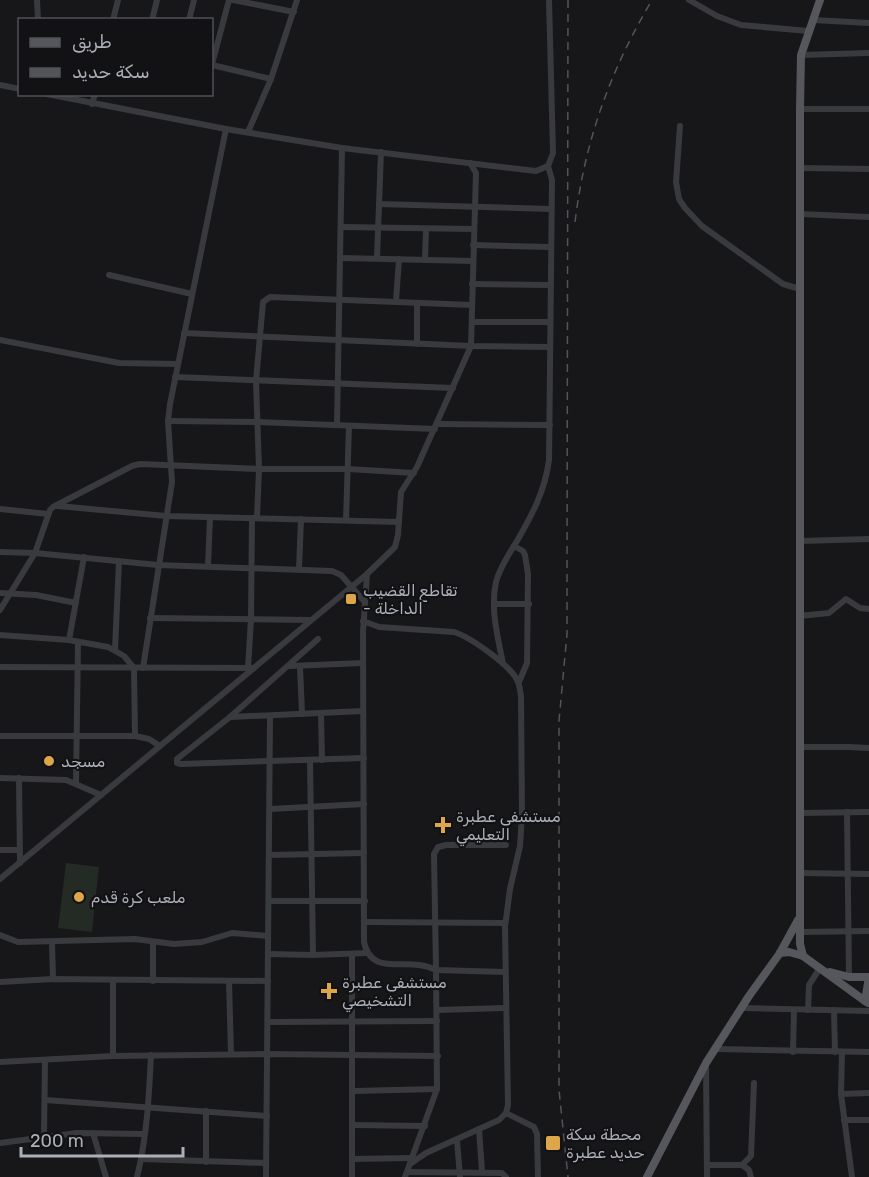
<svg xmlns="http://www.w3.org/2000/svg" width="869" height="1177" viewBox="0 0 869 1177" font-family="Rubik,Vazirmatn,sans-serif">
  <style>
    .green { fill: #242a24 }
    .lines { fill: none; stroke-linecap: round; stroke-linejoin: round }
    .minor { stroke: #393a3d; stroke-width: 6 }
    .major { stroke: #55575c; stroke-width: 8 }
    .rail { stroke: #525458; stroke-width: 1.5; stroke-dasharray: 8 6; stroke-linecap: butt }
    .poi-dot { fill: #dea64a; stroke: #121214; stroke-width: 2 }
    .labels { text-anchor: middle; stroke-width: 4.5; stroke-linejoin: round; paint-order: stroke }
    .poi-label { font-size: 16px; fill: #abafb7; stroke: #121214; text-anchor: start }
  </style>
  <rect width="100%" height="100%" fill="#171719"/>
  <polygon class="green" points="66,863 99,867 92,932 58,928"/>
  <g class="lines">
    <g class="minor">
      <polyline points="37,0 38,20"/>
      <polyline points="233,0 294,12"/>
      <polyline points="689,0 717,16 741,25 808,31"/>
      <polyline points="113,20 118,0"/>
      <polyline points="152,20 157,0"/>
      <polyline points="189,20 194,0"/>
      <polyline points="813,20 869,23"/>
      <polyline points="801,55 869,53"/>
      <polyline points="212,64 229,0"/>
      <polyline points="212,65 271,79"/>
      <polyline points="0,85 20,89"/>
      <polyline points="47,94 226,129 342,148 536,171 548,166 553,153 549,0"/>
      <polyline points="92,104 95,94"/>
      <polyline points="800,109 869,109"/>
      <polyline points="680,126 676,182 679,199 685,208 702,226 783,284 800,289"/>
      <polyline points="248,132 271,79 297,0"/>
      <polyline points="800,168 869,169"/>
      <polyline points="379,204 551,209"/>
      <polyline points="800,214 869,217"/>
      <polyline points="342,227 474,229"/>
      <polyline points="473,245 551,247"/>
      <polyline points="341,258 473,261"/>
      <polyline points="377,258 381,152"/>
      <polyline points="425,260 426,229"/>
      <polyline points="109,275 192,294"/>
      <polyline points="472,284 550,285"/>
      <polyline points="396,301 399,259"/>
      <polyline points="472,322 550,322"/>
      <polyline points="184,333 471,346 549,347"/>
      <polyline points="0,340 119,363 178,364"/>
      <polyline points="417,344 417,303"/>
      <polyline points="175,377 453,388"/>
      <polyline points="168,421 258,422 435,429"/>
      <polyline points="437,424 550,425"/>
      <polyline points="337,425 342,148"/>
      <polyline points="58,506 166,516 399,522"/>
      <polyline points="0,509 48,514"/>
      <polyline points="257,518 259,469 256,381 263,302 270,297 472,305"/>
      <polyline points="346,520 349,426"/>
      <polyline points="800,541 869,539"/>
      <polyline points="514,546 523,551 525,555 528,574 527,663 519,682"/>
      <polyline points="0,552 35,553 158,565 332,571 341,575 364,601"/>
      <polyline points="208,566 210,517"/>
      <polyline points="299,569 301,519"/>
      <path d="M367 574 363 632 364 942C372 979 408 955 436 970L437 1089 405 1177"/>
      <polyline points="0,593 36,595 76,603"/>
      <polyline points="494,604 529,604"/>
      <polyline points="0,610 35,553 50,510 53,507 132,466 140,464 259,469 348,469 414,473"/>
      <polyline points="799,616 829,613 846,599 860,608 869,609"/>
      <polyline points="150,618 310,620"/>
      <path d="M363 621 379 627 454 632C470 637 512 666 518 682 520 686 520 692 521 696L522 815 520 846 510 889 505 927 508 1105 506 1113 499 1120 426 1153 410 1164"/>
      <polyline points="0,635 69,640 108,647 124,656 134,668 135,736"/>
      <polyline points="318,639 230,717 177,759 177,763 181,764 364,758"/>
      <polyline points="69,640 84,557"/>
      <polyline points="115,649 119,561"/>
      <path d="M503 664C498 637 490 610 496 582 500 567 509 554 517 541 532 515 545 491 549 460L552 180 548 166"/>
      <polyline points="290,666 363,663"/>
      <polyline points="300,666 302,714"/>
      <polyline points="0,667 254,668"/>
      <polyline points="143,668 172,482 168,421 170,404 226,129"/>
      <polyline points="248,668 251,619 252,518"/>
      <polyline points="321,713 322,760"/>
      <polyline points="230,717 363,711"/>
      <polyline points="0,736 135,736 149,739 160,746"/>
      <polyline points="799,747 848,747 869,748"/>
      <polyline points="310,760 313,955"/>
      <polyline points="0,778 66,780 101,795"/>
      <polyline points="19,778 20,863"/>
      <polyline points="76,783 78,642"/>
      <polyline points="270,809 364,804"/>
      <polyline points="847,812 849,977"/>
      <polyline points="800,813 869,812"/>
      <polyline points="0,850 19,850"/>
      <polyline points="269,855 364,853"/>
      <polyline points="799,873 869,874"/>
      <polyline points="0,879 367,574 395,547 398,535 401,492 417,467 471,346 476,173 470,163"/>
      <polyline points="269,901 365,901"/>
      <polyline points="364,922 505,923"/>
      <polyline points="800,932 869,931"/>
      <polyline points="0,935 18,942 135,939 174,944 202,942 232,933 268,936"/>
      <polyline points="52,942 53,979"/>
      <polyline points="268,954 313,955 367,953"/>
      <polyline points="352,955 352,1177"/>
      <polyline points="505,972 436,970 434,854 438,847 446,845 506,845"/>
      <polyline points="113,980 113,1056"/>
      <polyline points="153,981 153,942"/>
      <polyline points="229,981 231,1054"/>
      <polyline points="0,982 53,979 268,981"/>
      <polyline points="742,1008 869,1011"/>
      <polyline points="437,1010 505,1008"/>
      <polyline points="808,1010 809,985 820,968"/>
      <polyline points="834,1010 835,1052"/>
      <polyline points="268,1022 437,1021"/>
      <polyline points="717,1049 869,1052"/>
      <polyline points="793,1052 794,1010"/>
      <polyline points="842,1052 841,1094 852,1177"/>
      <polyline points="0,1062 113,1056 267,1054 438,1056"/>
      <polyline points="706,1063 707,1177"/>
      <polyline points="353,1091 437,1089"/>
      <polyline points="841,1094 869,1093"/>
      <polyline points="45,1100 267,1116"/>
      <polyline points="206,1111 206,1162"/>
      <polyline points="506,1113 534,1127 537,1134 538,1177"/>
      <polyline points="844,1120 869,1120"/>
      <polyline points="352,1125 425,1126"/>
      <polyline points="479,1129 482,1171"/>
      <polyline points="93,1133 106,1177"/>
      <polyline points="44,1136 45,1060"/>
      <polyline points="457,1140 460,1177"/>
      <polyline points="0,1143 77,1133 144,1134"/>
      <polyline points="141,1159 266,1163"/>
      <polyline points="352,1159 413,1158"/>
      <polyline points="707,1165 742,1165 751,1156 754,1083"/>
      <polyline points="742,1165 749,1170 751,1177"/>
      <polyline points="407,1172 502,1173 506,1177"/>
      <path d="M137 1177C147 1137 149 1096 151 1055"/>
      <polyline points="266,1177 270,716"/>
    </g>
    <g class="major">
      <polyline points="820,0 801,55 800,109 800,944 803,956 865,1001"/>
      <polyline points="780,953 789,952 803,956"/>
      <polyline points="830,972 849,977 868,977"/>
      <polyline points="868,1003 865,1001 869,977"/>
      <polyline points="647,1177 706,1063 749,996 780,953 798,920"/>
    </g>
    <g class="rail">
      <polyline points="568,0 567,583 567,634 559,721 559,1090 568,1177"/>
      <path d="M575 222C585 140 610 71 652 0"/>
    </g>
  </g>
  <g class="poi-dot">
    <rect x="345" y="593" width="12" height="12" rx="3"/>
    <circle cx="49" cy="761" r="6"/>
    <path d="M440 816h6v6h6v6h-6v6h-6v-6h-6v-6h6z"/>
    <circle cx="79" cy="897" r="6"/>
    <path d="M326 982h6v6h6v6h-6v6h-6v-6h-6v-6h6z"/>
    <rect x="545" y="1135" width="16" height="16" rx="3"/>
  </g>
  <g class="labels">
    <g class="poi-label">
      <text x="363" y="596">تقاطع القضيب<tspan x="363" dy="18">- الداخلة</tspan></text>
      <text x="61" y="767">مسجد</text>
      <text x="456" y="822">مستشفى عطبرة<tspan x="456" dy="18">التعليمي</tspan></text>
      <text x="91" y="903">ملعب كرة قدم</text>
      <text x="342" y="988">مستشفى عطبرة<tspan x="342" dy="18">التشخيصي</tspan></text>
      <text x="566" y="1140">محطة سكة<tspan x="566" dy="18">حديد عطبرة</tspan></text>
    </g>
  </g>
  <rect x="18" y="18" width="195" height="78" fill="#121214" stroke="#4f5155" stroke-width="1.5"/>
  <rect x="30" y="38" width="30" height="9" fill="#55575c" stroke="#4f5155" stroke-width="1.5"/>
  <text x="72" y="48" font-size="18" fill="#abafb7">طريق</text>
  <rect x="30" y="68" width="30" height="9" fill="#525458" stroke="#4f5155" stroke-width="1.5"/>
  <text x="72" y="78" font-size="18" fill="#abafb7">سكة حديد</text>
  <path d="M21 1147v9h162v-9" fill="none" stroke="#abafb7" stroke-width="3"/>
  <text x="30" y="1147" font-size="18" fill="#abafb7" stroke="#121214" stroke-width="4.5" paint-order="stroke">200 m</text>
</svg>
